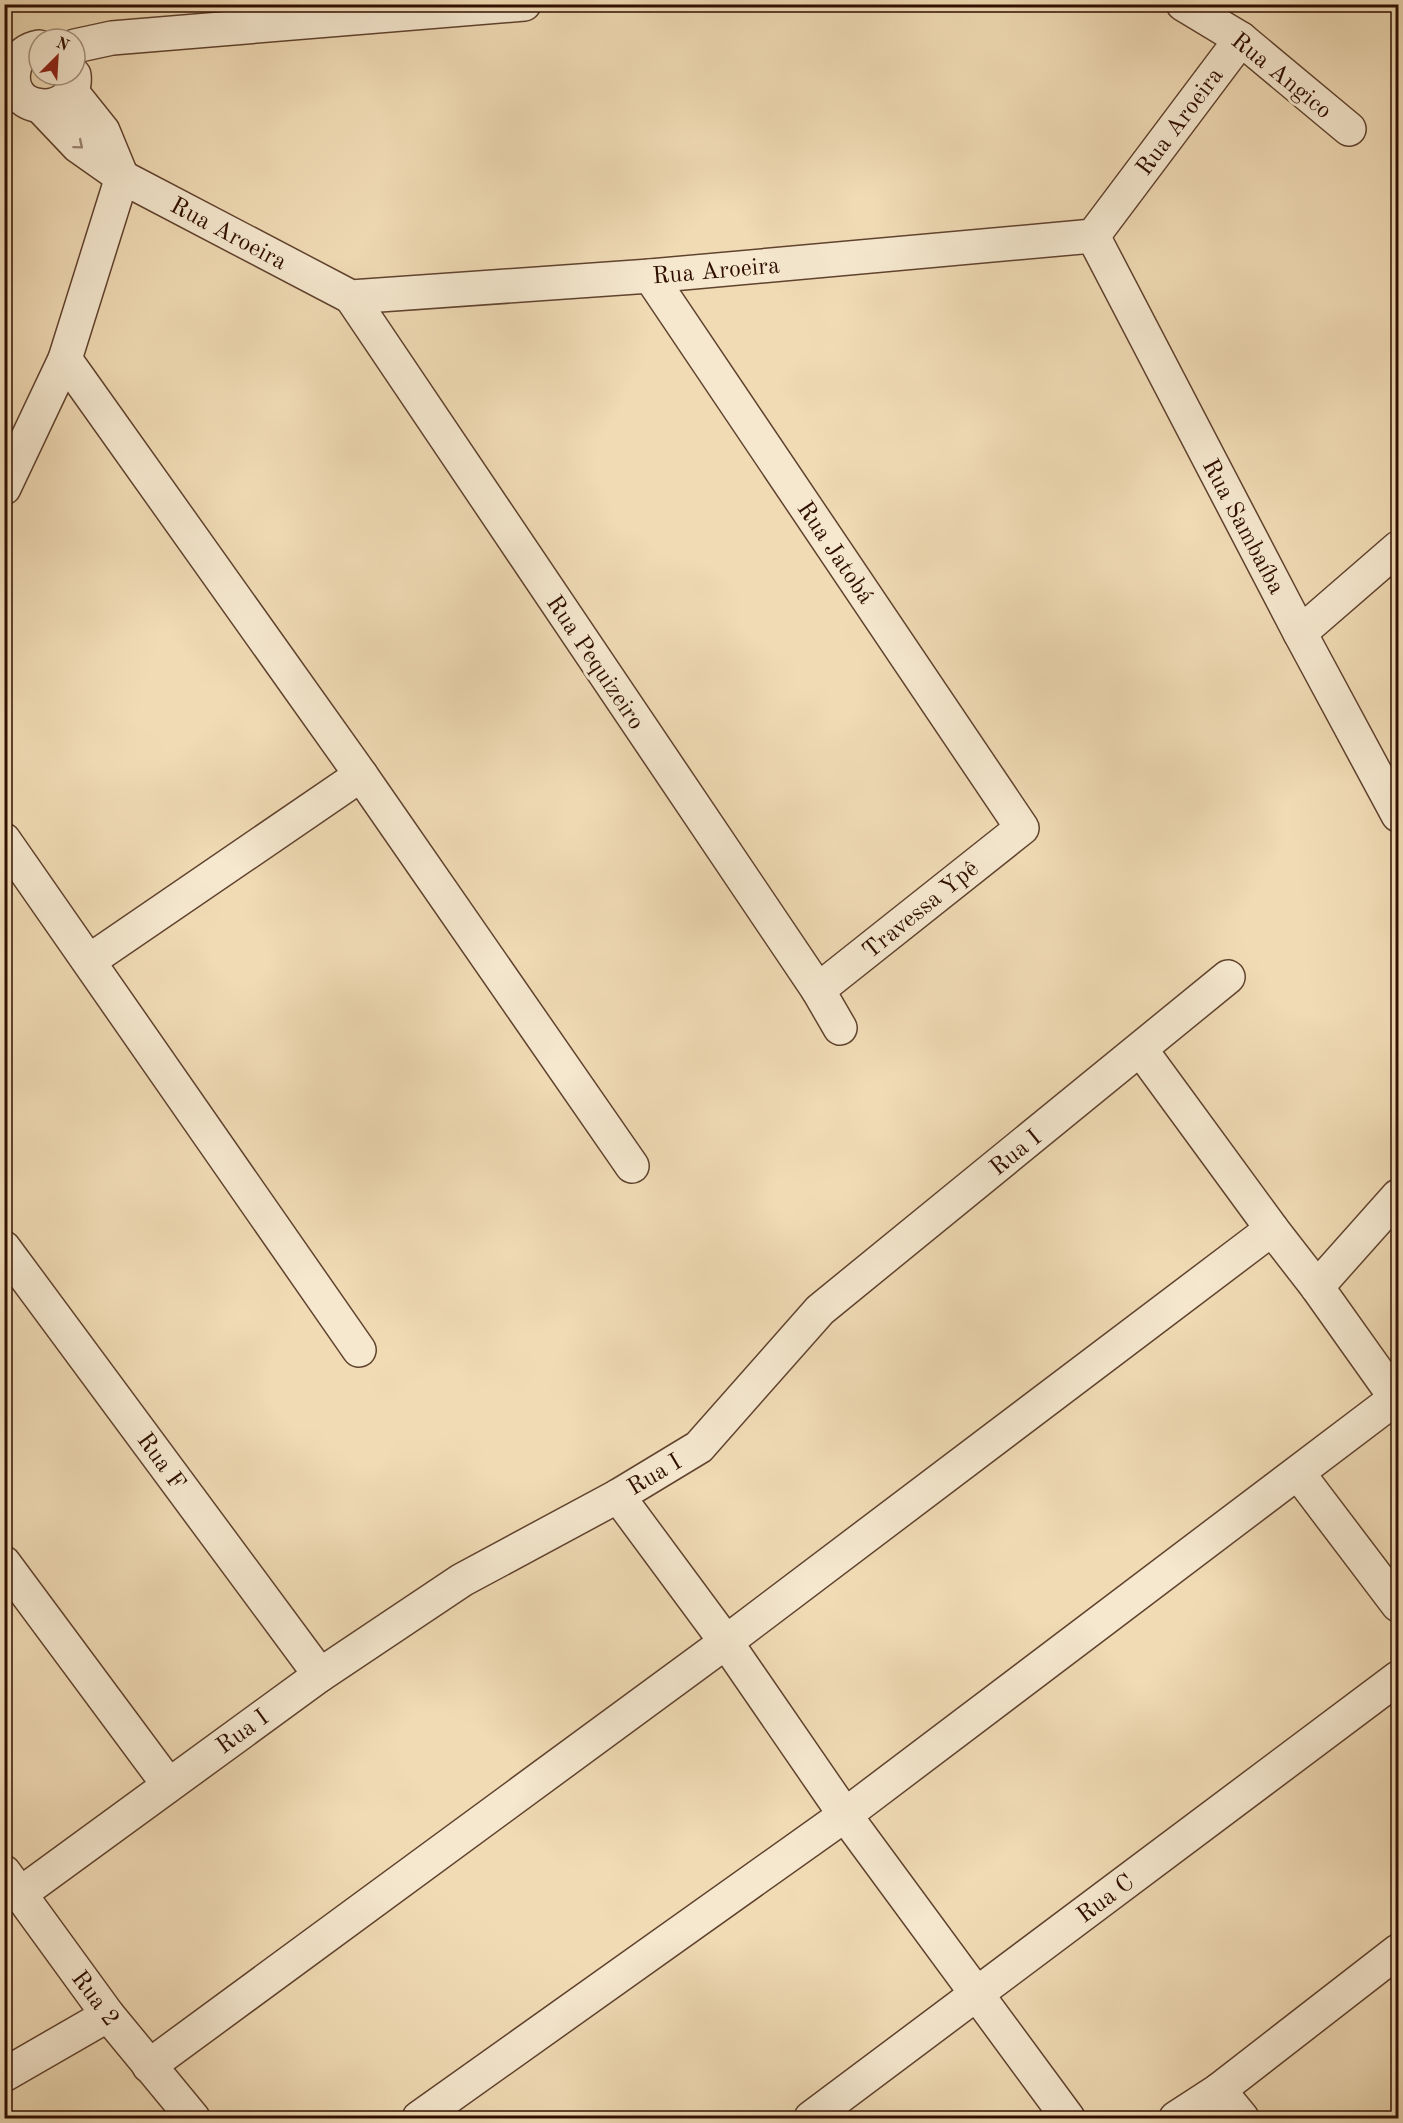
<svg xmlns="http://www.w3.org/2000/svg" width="1403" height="2123" viewBox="0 0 1403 2123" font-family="'Old Standard TT',serif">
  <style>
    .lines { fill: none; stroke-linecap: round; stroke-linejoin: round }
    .minor-casing { stroke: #60422e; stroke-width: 36 }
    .minor { stroke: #f5e8cf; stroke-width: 33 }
    .oneway { stroke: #9c8672 }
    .labels { text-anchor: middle; stroke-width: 6; stroke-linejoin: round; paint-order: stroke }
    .street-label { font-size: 24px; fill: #300f01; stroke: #f5e8cf }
  </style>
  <rect width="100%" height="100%" fill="#f0dbb5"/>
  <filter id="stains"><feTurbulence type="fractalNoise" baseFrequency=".00333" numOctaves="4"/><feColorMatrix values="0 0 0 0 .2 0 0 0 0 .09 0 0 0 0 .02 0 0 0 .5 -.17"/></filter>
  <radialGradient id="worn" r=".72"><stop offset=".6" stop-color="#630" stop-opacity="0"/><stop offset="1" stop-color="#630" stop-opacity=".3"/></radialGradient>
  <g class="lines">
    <g class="minor-casing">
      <g id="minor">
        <polyline points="1183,4 1241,39 1349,129"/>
        <polyline points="75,46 112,38 524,4"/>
        <path d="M39 47C28 49 18 56 15 66 1 116 79 119 74 75"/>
        <polyline points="71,91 103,131 122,177"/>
        <polyline points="41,107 78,146 122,177 351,297 650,276 1093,236 1241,39"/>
        <polyline points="1093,236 1300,633 1398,815"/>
        <polyline points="650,276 1022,828 818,990"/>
        <polyline points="351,297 818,990 840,1028"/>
        <polyline points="65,359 361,775 632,1166"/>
        <polyline points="4,488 65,359 122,177"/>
        <polyline points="1300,633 1398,548"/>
        <polyline points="4,840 359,1350"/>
        <polyline points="89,961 361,775"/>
        <polyline points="1141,1050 1272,1229 1317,1287 1398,1401"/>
        <polyline points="4,1248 320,1675"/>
        <polyline points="1317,1287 1398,1196"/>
        <polyline points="1298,1473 1398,1605"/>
        <polyline points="618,1496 726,1642 845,1815 1068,2118"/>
        <polyline points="4,1563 168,1784"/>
        <polyline points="4,1872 108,2015 193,2118"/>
        <polyline points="20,1894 320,1675 462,1580 618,1496 699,1447 820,1310 1228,977"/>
        <polyline points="149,2066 726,1642 1272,1229"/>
        <polyline points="4,2075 108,2015"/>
        <polyline points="1219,2090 1242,2118"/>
        <polyline points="419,2118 845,1815 1396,1398"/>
        <polyline points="811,2118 1398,1678"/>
        <polyline points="1176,2118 1219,2090 1398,1951"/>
      </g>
    </g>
    <use href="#minor" class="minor"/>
  </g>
  <defs><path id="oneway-chevron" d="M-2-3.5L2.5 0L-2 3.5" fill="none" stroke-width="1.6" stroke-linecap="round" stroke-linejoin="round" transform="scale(1.5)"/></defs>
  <use class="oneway" href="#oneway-chevron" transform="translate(79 145) rotate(40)"/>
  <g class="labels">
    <g class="street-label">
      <text transform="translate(1282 75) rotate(39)" y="8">Rua Angico</text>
      <text transform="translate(1179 121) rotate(-53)" y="8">Rua Aroeira</text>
      <text transform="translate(229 233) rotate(28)" y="8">Rua Aroeira</text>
      <text transform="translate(716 270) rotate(-5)" y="8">Rua Aroeira</text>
      <text transform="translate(1244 526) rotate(62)" y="8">Rua Sambaíba</text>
      <text transform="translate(836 552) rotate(56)" y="8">Rua Jatobá</text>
      <text transform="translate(596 662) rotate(56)" y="8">Rua Pequizeiro</text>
      <text transform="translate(920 909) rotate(-39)" y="8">Travessa Ypê</text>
      <text transform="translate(1015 1152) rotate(-39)" y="8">Rua I</text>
      <text transform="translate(162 1461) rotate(54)" y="8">Rua F</text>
      <text transform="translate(654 1474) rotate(-31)" y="8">Rua I</text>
      <text transform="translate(242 1731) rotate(-36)" y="8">Rua I</text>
      <text transform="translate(1105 1898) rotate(-37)" y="8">Rua C</text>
      <text transform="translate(96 1998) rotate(53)" y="8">Rua 2</text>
    </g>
  </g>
  <rect width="1403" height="2123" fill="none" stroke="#f0dbb5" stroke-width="24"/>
  <rect x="6" y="6" width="1391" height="2111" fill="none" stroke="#300f01" stroke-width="3"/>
  <rect x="12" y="12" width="1379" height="2099" fill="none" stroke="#300f01" stroke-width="1.5"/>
  <g transform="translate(57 57) rotate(24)"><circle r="28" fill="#f5e8cf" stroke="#a6917d" stroke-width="1.5"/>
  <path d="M0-4.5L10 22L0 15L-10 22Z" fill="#8f2418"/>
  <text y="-9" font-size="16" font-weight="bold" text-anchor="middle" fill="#300f01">N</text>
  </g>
  <rect width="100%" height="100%" filter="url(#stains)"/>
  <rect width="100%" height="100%" fill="url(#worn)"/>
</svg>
